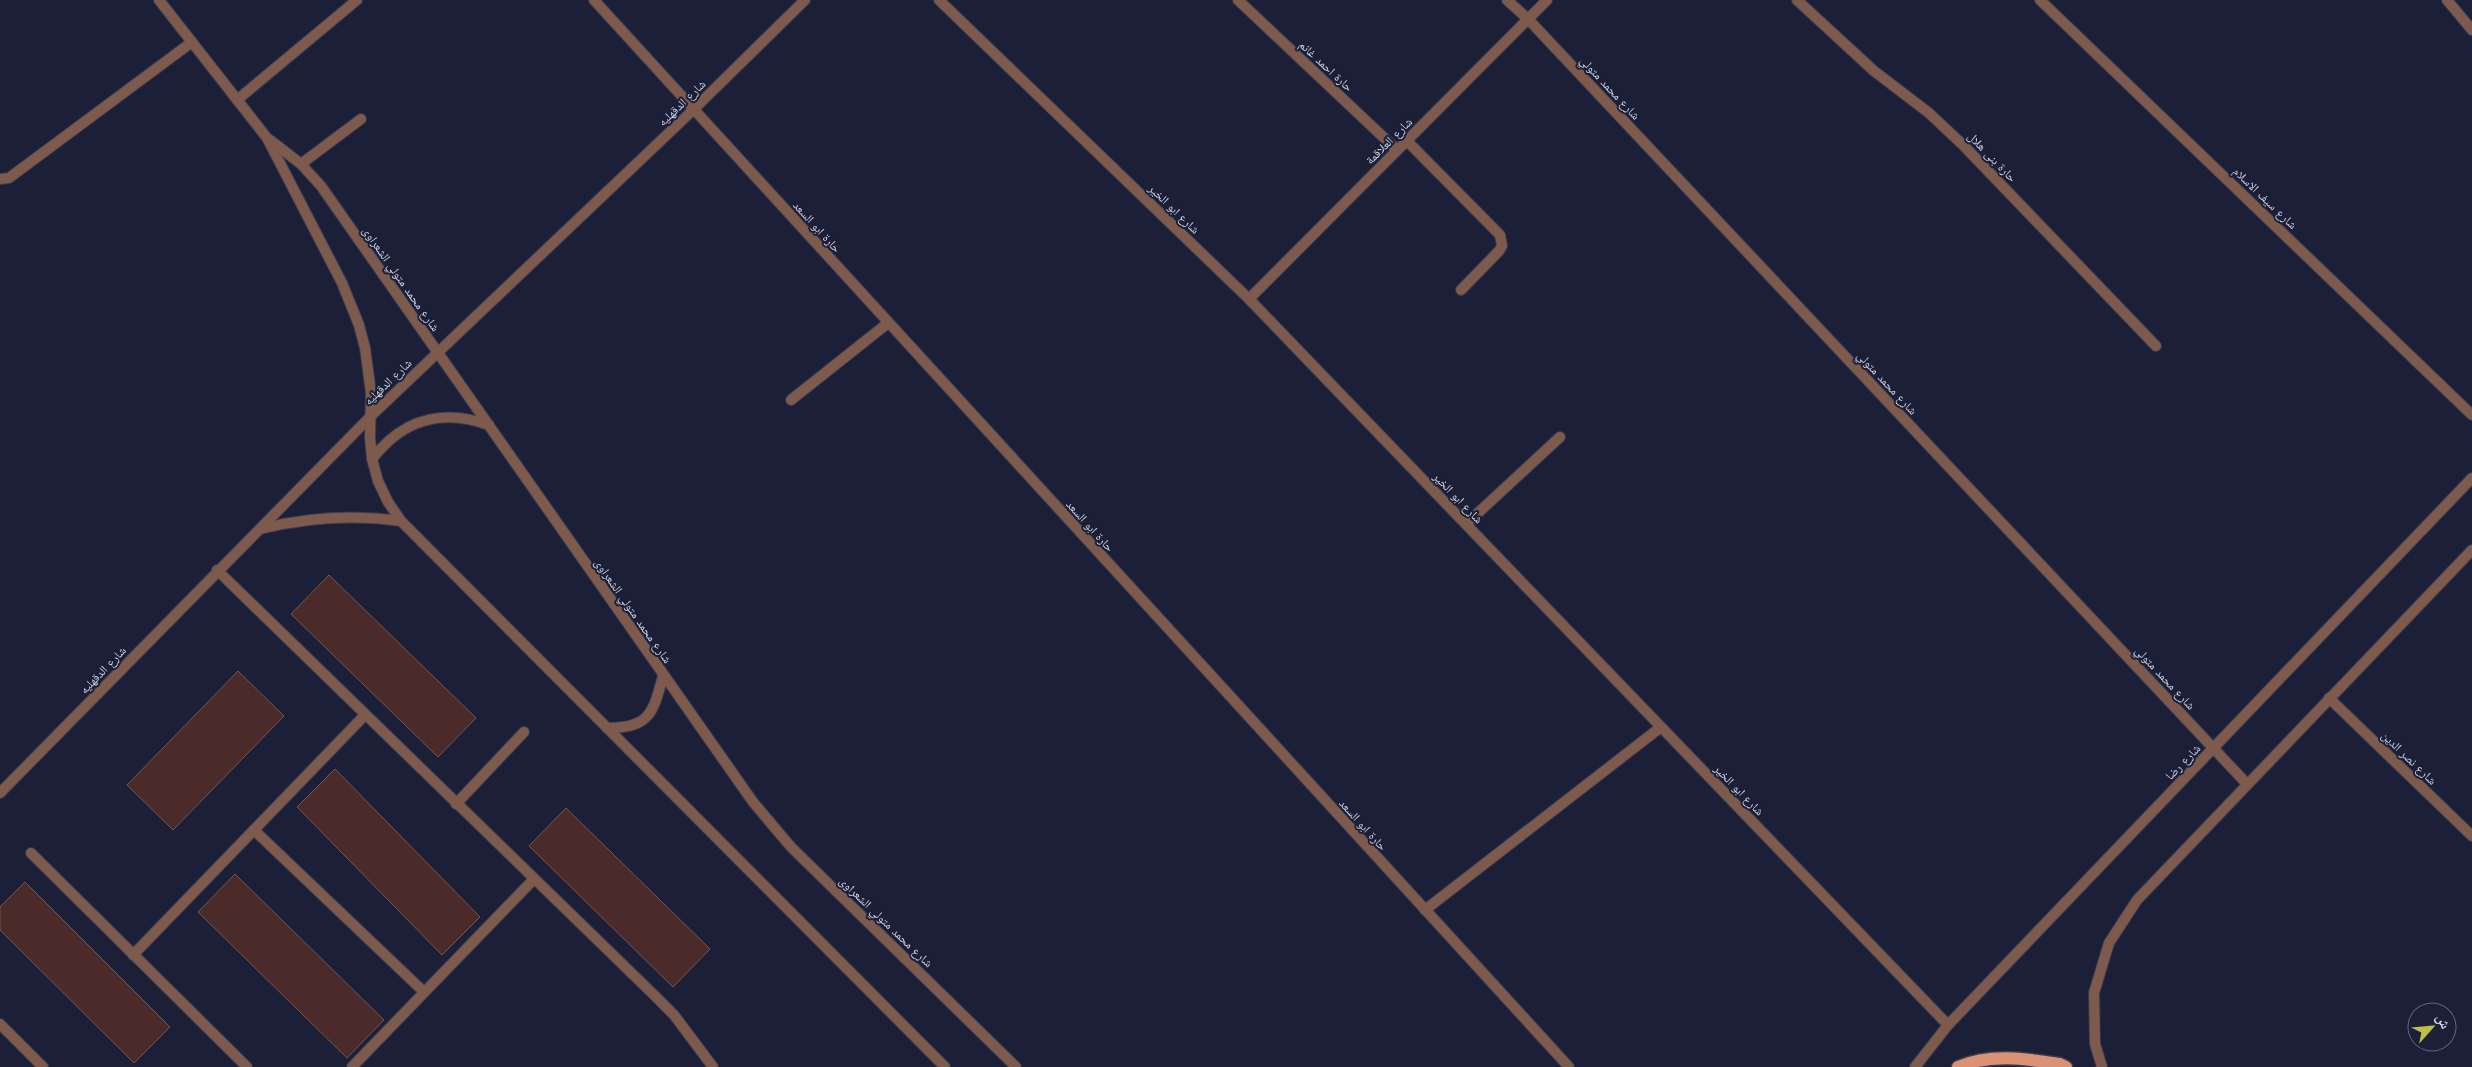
<svg xmlns="http://www.w3.org/2000/svg" width="2472" height="1067" viewBox="0 0 2472 1067" font-family="'Work Sans','Noto Naskh Arabic',sans-serif">
  <style>
    .building { fill: #4a2b29; stroke: #775653 }
    .lines { fill: none; stroke-linecap: round; stroke-linejoin: round }
    .service-casing { stroke: #383c53; stroke-width: 12 }
    .minor-casing { stroke: #383c53; stroke-width: 12 }
    .tertiary-casing { stroke: #383c53; stroke-width: 12 }
    .primary-casing { stroke: #383c53; stroke-width: 15 }
    .service { stroke: #7e5a4c; stroke-width: 10 }
    .minor { stroke: #7e5a4c; stroke-width: 10 }
    .tertiary { stroke: #7e5a4c; stroke-width: 10 }
    .primary { stroke: #db9174; stroke-width: 12 }
    .labels { text-anchor: middle; stroke-width: 4; stroke-linejoin: round; paint-order: stroke }
    .street-label { font-size: 12px; fill: #d0d4e4; stroke: #1b1f37 }
  </style>
  <rect width="100%" height="100%" fill="#1b1f37"/>
  <g class="building">
    <polygon points="329,575 476,718 438,757 291,614"/>
    <polygon points="238,671 284,716 173,830 127,785"/>
    <polygon points="335,769 480,917 442,955 297,807"/>
    <polygon points="566,808 710,949 673,987 529,846"/>
    <polygon points="235,874 384,1020 347,1058 198,912"/>
    <polygon points="25,882 170,1027 134,1063 0,930 0,907"/>
  </g>
  <g class="lines">
    <g class="service-casing">
      <polyline id="service" points="0,179 9,178 192,42"/>
    </g>
    <g class="minor-casing">
      <g id="minor">
        <polyline points="594,0 1569,1067"/>
        <polyline points="939,0 1249,299 1948,1025"/>
        <polyline points="1238,0 1397,150"/>
        <polyline points="1507,0 1528,19 2247,784"/>
        <polyline points="1797,0 1874,71 1929,113 1963,145 2156,346"/>
        <polyline points="2040,0 2472,415"/>
        <polyline points="2447,0 2472,30"/>
        <polyline points="237,100 357,0"/>
        <polyline points="1407,141 1500,235 1502,246 1499,251 1461,290"/>
        <polyline points="301,164 361,119"/>
        <polyline points="1249,299 1547,0"/>
        <polyline points="791,400 888,323"/>
        <polyline points="1466,524 1560,437"/>
        <polyline points="217,570 651,992 674,1015 713,1067"/>
        <polyline points="2329,698 2472,836"/>
        <polyline points="0,793 371,416 693,110 805,0"/>
        <polyline points="456,804 524,732"/>
        <polyline points="254,830 424,992"/>
        <polyline points="31,853 247,1067"/>
        <polyline points="1425,910 1661,727"/>
        <polyline points="133,955 365,715"/>
        <polyline points="0,1024 43,1067"/>
        <polyline points="352,1067 534,879"/>
      </g>
    </g>
    <g class="tertiary-casing">
      <g id="tertiary">
        <polyline points="159,0 267,138 342,283 359,325 365,348 371,393 370,437 372,459 378,481 388,502 401,521 945,1067"/>
        <polyline points="270,140 301,164 321,186 753,802 791,847 1016,1067"/>
        <path d="M372 459C403 419 441 408 489 425"/>
        <path d="M260 529C308 517 352 514 401 521"/>
        <path d="M607 728C650 728 653 713 663 676"/>
        <polyline points="1915,1067 1948,1025 2472,478"/>
        <polyline points="2102,1067 2095,1044 2094,993 2109,943 2137,900 2472,550"/>
      </g>
    </g>
    <g class="primary-casing">
      <path id="primary" d="M1958 1067C1991 1053 2027 1059 2060 1064L2066 1067"/>
    </g>
    <use href="#service" class="service"/>
    <use href="#minor" class="minor"/>
    <use href="#tertiary" class="tertiary"/>
    <use href="#primary" class="primary"/>
  </g>
  <g class="labels">
    <g class="street-label">
      <text transform="translate(1326 66) rotate(43)" y="4">حارة احمد غانم</text>
      <text transform="translate(1610 88) rotate(47)" y="4">شارع محمد متولي</text>
      <text transform="translate(682 103) rotate(-44)" y="4">شارع الدقهليه</text>
      <text transform="translate(1389 141) rotate(-45)" y="4">شارع العلاقمة</text>
      <text transform="translate(1992 157) rotate(46)" y="4">حارة بنى هلال</text>
      <text transform="translate(2265 198) rotate(44)" y="4">شارع سيف الاسلام</text>
      <text transform="translate(1174 209) rotate(44)" y="4">شارع ابو الخير</text>
      <text transform="translate(817 227) rotate(48)" y="4">حارة ابو السعد</text>
      <text transform="translate(401 279) rotate(55)" y="4">شارع محمد متولي الشعراوى</text>
      <text transform="translate(388 382) rotate(-44)" y="4">شارع الدقهليه</text>
      <text transform="translate(1887 383) rotate(47)" y="4">شارع محمد متولي</text>
      <text transform="translate(1458 498) rotate(46)" y="4">شارع ابو الخير</text>
      <text transform="translate(1090 526) rotate(48)" y="4">حارة ابو السعد</text>
      <text transform="translate(633 611) rotate(55)" y="4">شارع محمد متولي الشعراوى</text>
      <text transform="translate(103 670) rotate(-46)" y="4">شارع الدقهليه</text>
      <text transform="translate(2165 678) rotate(47)" y="4">شارع محمد متولي</text>
      <text transform="translate(2409 758) rotate(44)" y="4">شارع نصر الدين</text>
      <text transform="translate(2183 762) rotate(-46)" y="4">شارع رضا</text>
      <text transform="translate(1739 790) rotate(46)" y="4">شارع ابو الخير</text>
      <text transform="translate(1363 825) rotate(48)" y="4">حارة ابو السعد</text>
      <text transform="translate(886 922) rotate(44)" y="4">شارع محمد متولي الشعراوى</text>
    </g>
  </g>
  <g transform="translate(2432 1027) rotate(63)"><circle r="24" fill="#1b1f37" stroke="#63677c"/>
  <path d="M0-4L9 19L0 12L-9 19Z" fill="#b9c046"/>
  <text y="-8" font-size="14" font-weight="bold" text-anchor="middle" fill="#d0d4e4">ش</text>
  </g>
</svg>
